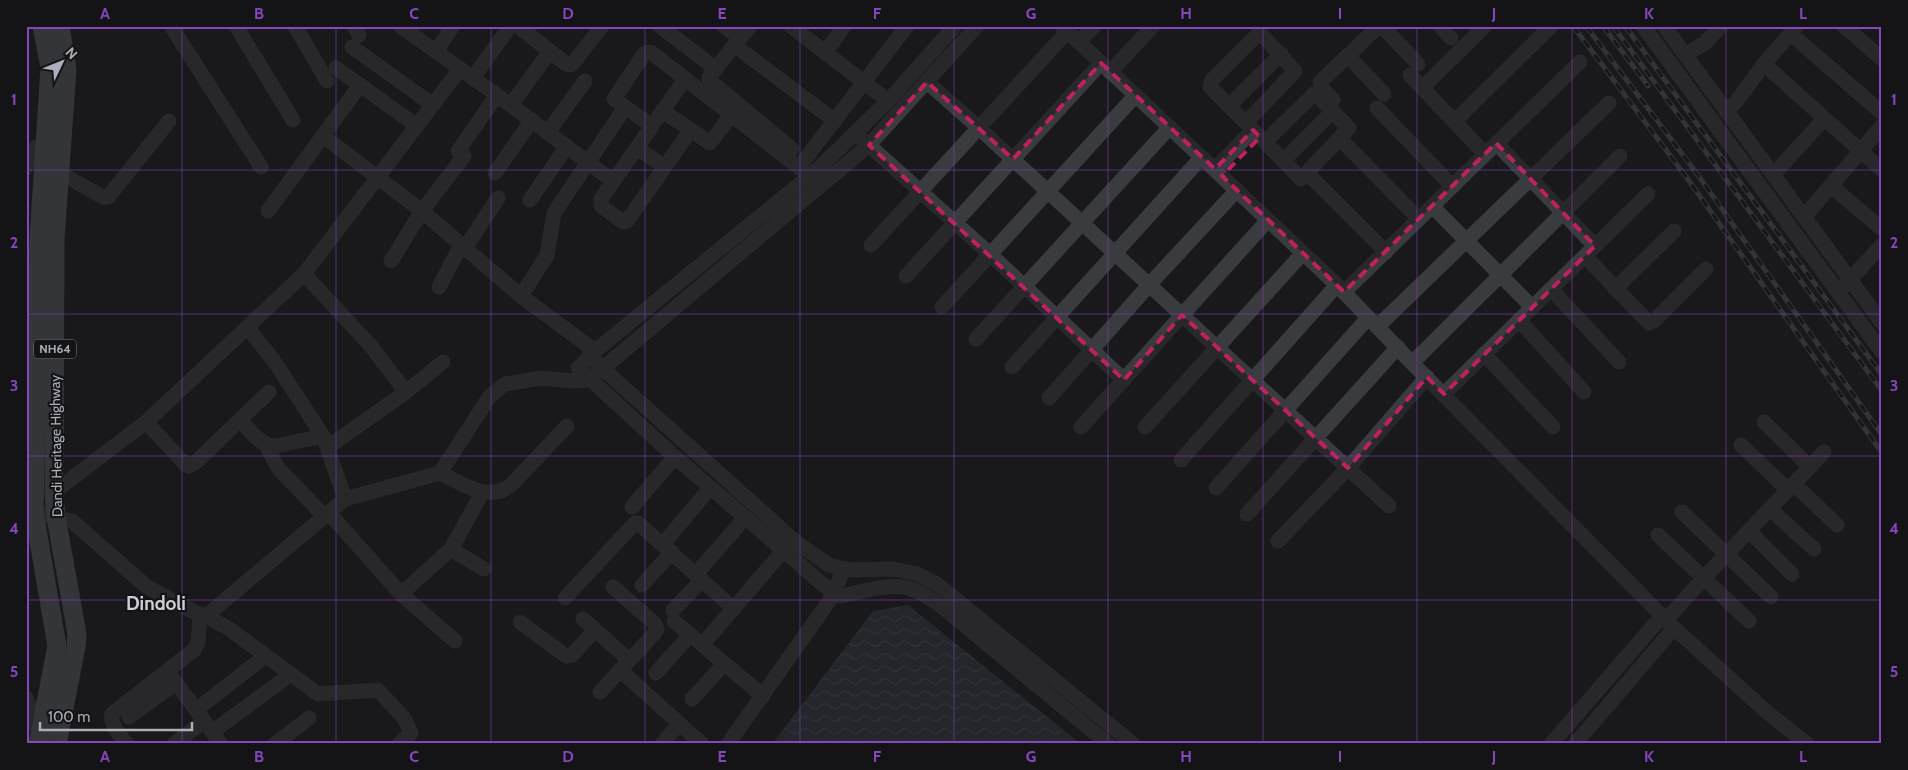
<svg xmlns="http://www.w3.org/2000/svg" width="1908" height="770" viewBox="0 0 1908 770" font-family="Cabin,sans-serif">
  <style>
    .water { fill: url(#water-waves) }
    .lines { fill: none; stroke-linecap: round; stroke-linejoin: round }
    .minor { stroke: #3a3b3f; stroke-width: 15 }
    .major { stroke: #56575e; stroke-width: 19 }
    .rail-casing { stroke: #515258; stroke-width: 5 }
    .rail { stroke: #141416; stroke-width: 3; stroke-dasharray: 9; stroke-linecap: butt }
    .marked { fill: none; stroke: #c12060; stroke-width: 4; stroke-dasharray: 10 6; stroke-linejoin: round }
    .grid { fill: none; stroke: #8546be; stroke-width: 1; stroke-opacity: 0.55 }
    .labels { text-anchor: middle; stroke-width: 4.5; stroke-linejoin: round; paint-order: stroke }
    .shield { fill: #141416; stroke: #7e8088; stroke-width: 1 }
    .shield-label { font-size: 12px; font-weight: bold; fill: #acafb9 }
    .street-label { font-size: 14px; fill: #acafb9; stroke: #141416 }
    .district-label { font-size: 19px; font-weight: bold; fill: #cdced6; stroke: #141416 }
    .neatline { fill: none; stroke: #8546be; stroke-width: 2 }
    .grid-label { font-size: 16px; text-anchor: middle; font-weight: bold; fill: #8546be }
  </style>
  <defs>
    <pattern id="water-waves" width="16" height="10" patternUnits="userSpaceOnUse" patternTransform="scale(1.25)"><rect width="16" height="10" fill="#2f363e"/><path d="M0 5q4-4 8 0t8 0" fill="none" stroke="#4a5158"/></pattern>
  </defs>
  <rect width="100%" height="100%" fill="#19191b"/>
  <polygon class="water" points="908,605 1081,744 772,744 873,611"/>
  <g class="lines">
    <g class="minor">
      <polyline points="171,26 261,167"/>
      <polyline points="236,26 293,120"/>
      <polyline points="295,26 327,81"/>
      <polyline points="354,26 359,35"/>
      <polyline points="400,26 497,95 609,178"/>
      <polyline points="518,26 566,64 571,65 574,62 602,26"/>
      <polyline points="660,26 716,69"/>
      <polyline points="724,26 740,38"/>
      <polyline points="750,26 709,77 709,80 792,149"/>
      <polyline points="791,26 888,101"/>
      <polyline points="1062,26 1337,285 1412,363 1674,628 1768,713 1807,744"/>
      <polyline points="1382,26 1418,64"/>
      <polyline points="1440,26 1451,38"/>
      <polyline points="1643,26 1882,352"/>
      <polyline points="1664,26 1882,323"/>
      <polyline points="1844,26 1882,59"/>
      <polyline points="1791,34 1882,113"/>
      <polyline points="1079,42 1094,26"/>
      <polyline points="734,45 835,121"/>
      <polyline points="352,47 433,105"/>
      <polyline points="436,51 453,26"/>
      <polyline points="825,53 844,26"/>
      <polyline points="1685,55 1705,43 1721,26"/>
      <polyline points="1348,56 1384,94"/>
      <polyline points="1764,64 1882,170"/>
      <polyline points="336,68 417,126"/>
      <polyline points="1110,72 1153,26"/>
      <polyline points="1410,75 1485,154"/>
      <polyline points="473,78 510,26"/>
      <polyline points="927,82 979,128 1389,506"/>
      <polyline points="1422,88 1485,26"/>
      <polyline points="1333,100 1322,88 1320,82 1379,26"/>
      <polyline points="511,105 550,51"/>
      <polyline points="1229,106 1281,54"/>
      <polyline points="1377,108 1452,186"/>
      <polyline points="663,111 710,143 732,114"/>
      <polyline points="1726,111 1736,102 1764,64 1796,27"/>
      <polyline points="657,119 685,79"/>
      <polyline points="1455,121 1551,26"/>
      <path d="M1246 123 1295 71 1261 34 1257 35 1212 80 1210 87C1228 105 1247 124 1265 142L1301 179 1349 128 1315 93 1265 142"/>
      <polyline points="690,131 627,221 623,222 601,206 601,199 652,126 614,99 644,54 648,52 652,53 810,176"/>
      <polyline points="548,132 585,81"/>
      <polyline points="323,136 422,211 521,296 595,351"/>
      <polyline points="862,139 990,254 1124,380"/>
      <polyline points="1496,143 1595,246"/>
      <polyline points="1346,145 1419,219"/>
      <polyline points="637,148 665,167"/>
      <polyline points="458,151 497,95"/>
      <polyline points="805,159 907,26"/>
      <polyline points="1283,161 1333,111"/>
      <polyline points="26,167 36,147"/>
      <polyline points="1215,169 1253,130"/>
      <polyline points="60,173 103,197 108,197 169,121"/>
      <polyline points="495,173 532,120"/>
      <polyline points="1773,175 1824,119"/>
      <polyline points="1313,179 1386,252"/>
      <polyline points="1831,186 1882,229"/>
      <polyline points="530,200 567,146"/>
      <polyline points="1432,206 1532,307"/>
      <polyline points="268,211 360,85"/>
      <polyline points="1804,217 1882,126"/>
      <polyline points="871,245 1067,32"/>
      <polyline points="465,248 498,198"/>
      <polyline points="1585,256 1649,323 1655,320 1706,269"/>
      <polyline points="391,261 422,211 464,156"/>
      <polyline points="304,274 370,345 406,392"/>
      <polyline points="906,276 1101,63"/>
      <polyline points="1844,286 1882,245"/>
      <polyline points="439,287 461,245"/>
      <polyline points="1551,289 1619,362"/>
      <polyline points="1615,289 1674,231"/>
      <polyline points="1344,292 1580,62"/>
      <polyline points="521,296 547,255 554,213 622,112"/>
      <polyline points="942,307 1135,96"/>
      <polyline points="1519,320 1584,392"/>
      <polyline points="247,327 274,361 323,436 345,499"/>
      <polyline points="1377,327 1609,103"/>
      <polyline points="976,339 1169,128"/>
      <polyline points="1484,354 1553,427"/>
      <polyline points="590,356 602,368 797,543 829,565 849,570 893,569 917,574 937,584 1133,744"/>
      <polyline points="583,363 595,351 818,169 888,101 955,26"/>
      <polyline points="1412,363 1620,156"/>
      <polyline points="1012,367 1202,157"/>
      <path d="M578 368 675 457 834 594 841 596C862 592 887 583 908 588 922 592 935 601 946 610L1108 744"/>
      <polyline points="1444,394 1648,194"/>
      <polyline points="1049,398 1149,285 1237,190"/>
      <path d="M240 420C250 430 261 447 276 446L323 436"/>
      <polyline points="146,422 185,464 189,466 196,462 269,392"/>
      <polyline points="1764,422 1810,467"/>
      <polyline points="1081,427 1268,220"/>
      <polyline points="1145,427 1303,253"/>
      <polyline points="266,445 278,468 325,517"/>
      <polyline points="1741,445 1788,490"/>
      <polyline points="328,447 406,392 443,362"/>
      <polyline points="1181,460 1337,285"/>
      <path d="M440 473C462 483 489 504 512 484L567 426"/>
      <polyline points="1794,484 1837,525"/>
      <polyline points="1216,488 1368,318"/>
      <polyline points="54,492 146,422 304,274 460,69"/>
      <polyline points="632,507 675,457"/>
      <polyline points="1770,509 1814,549"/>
      <polyline points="26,512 34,512 72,521 147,587 200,615 206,616 345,499 440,473 490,396 505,384 541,378 573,381 589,380 869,145 977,26"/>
      <polyline points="1682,512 1771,597"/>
      <polyline points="329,513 401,594 455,641"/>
      <polyline points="1247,514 1398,347"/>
      <polyline points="1749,531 1792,574"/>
      <polyline points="1658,535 1749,621"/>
      <polyline points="1278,541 1348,468 1427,377"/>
      <polyline points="663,544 710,488"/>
      <polyline points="451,549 484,569"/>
      <polyline points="696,574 745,518"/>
      <polyline points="642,585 672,552"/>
      <polyline points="401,594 451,549 482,493"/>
      <polyline points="565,598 635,523 638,523 734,609"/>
      <polyline points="673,610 702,580"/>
      <polyline points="206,616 228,628 318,694 378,690 404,718 411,733 399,744"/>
      <polyline points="583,619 629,660"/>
      <polyline points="1666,620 1703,579 1824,452"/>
      <polyline points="674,621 763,696"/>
      <polyline points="520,622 566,656 572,655 595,630"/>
      <polyline points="702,645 783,551"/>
      <polyline points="620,670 702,744"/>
      <polyline points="168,672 221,744"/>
      <polyline points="656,673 690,635"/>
      <polyline points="600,692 654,634 657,629 654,623 613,587"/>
      <polyline points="26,698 30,707 26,725"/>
      <polyline points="692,699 724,664"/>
      <polyline points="196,710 259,661"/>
      <polyline points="129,717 176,683"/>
      <polyline points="212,732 283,680"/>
      <path d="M127 744C121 736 109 724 112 714L194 650 198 642 200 615"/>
      <polyline points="174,744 204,721"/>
      <polyline points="275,744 309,718"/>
      <polyline points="662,744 679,724"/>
      <polyline points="728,744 834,594 843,569"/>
      <polyline points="1551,744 1662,616"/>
      <polyline points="1575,744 1674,628"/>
    </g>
    <g class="major">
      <polyline points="38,744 57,646 34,512 39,239 50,67 42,26"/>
      <polyline points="57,744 76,647 77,634 56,517 54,492 55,238 67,69 60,26"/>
    </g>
    <g class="rail-casing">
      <g id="rail">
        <polyline points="1573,26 1687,178 1882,453"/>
        <polyline points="1586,26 1695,171 1882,435"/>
        <polyline points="1603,26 1648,86"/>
        <polyline points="1613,26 1882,391"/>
        <polyline points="1625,26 1882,375"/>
      </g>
    </g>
    <use href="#rail" class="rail"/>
  </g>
  <path d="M0 0H1908V770H0ZM1101 63 1215 169 1253 130 1260 137 1222 176 1344 292 1496 143 1595 246 1444 394 1427 377 1348 468 1182 315 1124 380 869 145 927 82 1013 159Z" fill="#19191b" fill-opacity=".55" fill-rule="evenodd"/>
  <path class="marked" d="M1101 63 1215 169 1253 130 1260 137 1222 176 1344 292 1496 143 1595 246 1444 394 1427 377 1348 468 1182 315 1124 380 869 145 927 82 1013 159Z"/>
  <path class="grid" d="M182 26V744M336 26V744M491 26V744M645 26V744M800 26V744M954 26V744M1108 26V744M1263 26V744M1417 26V744M1572 26V744M1726 26V744M26 170H1882M26 314H1882M26 456H1882M26 600H1882"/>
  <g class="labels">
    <rect class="shield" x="34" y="339.5" width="42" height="19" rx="4"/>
    <g class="shield-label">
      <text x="55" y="353">NH64</text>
    </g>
    <g class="street-label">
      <text transform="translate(56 446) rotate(-91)" y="5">Dandi Heritage Highway</text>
    </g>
    <g class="district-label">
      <text x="156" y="610">Dindoli</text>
    </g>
  </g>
  <rect width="1908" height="770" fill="none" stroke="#141416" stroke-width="55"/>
  <g transform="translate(62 62) rotate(47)" stroke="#141416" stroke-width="4" paint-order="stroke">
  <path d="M0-4L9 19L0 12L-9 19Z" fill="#acafb9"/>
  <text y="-8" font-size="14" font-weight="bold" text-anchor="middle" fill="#acafb9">N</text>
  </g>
  <path d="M40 722v8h152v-8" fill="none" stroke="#acafb9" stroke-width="2.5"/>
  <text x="48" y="722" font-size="15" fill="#acafb9" stroke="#141416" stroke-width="4" paint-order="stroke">100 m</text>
  <rect x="28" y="28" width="1852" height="714" class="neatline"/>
  <g class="grid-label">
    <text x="105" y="19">A</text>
    <text x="259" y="19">B</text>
    <text x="414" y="19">C</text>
    <text x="568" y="19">D</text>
    <text x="722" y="19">E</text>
    <text x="877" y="19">F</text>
    <text x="1031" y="19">G</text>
    <text x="1186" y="19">H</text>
    <text x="1340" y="19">I</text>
    <text x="1494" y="19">J</text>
    <text x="1649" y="19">K</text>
    <text x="1803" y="19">L</text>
    <text x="14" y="105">1</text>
    <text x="1894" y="105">1</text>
    <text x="14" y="248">2</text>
    <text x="1894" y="248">2</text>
    <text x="14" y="391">3</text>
    <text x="1894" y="391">3</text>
    <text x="14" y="534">4</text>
    <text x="1894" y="534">4</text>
    <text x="14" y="677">5</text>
    <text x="1894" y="677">5</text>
    <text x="105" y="762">A</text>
    <text x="259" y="762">B</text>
    <text x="414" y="762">C</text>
    <text x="568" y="762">D</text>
    <text x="722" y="762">E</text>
    <text x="877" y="762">F</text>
    <text x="1031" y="762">G</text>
    <text x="1186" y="762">H</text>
    <text x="1340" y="762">I</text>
    <text x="1494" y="762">J</text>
    <text x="1649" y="762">K</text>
    <text x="1803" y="762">L</text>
  </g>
</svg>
